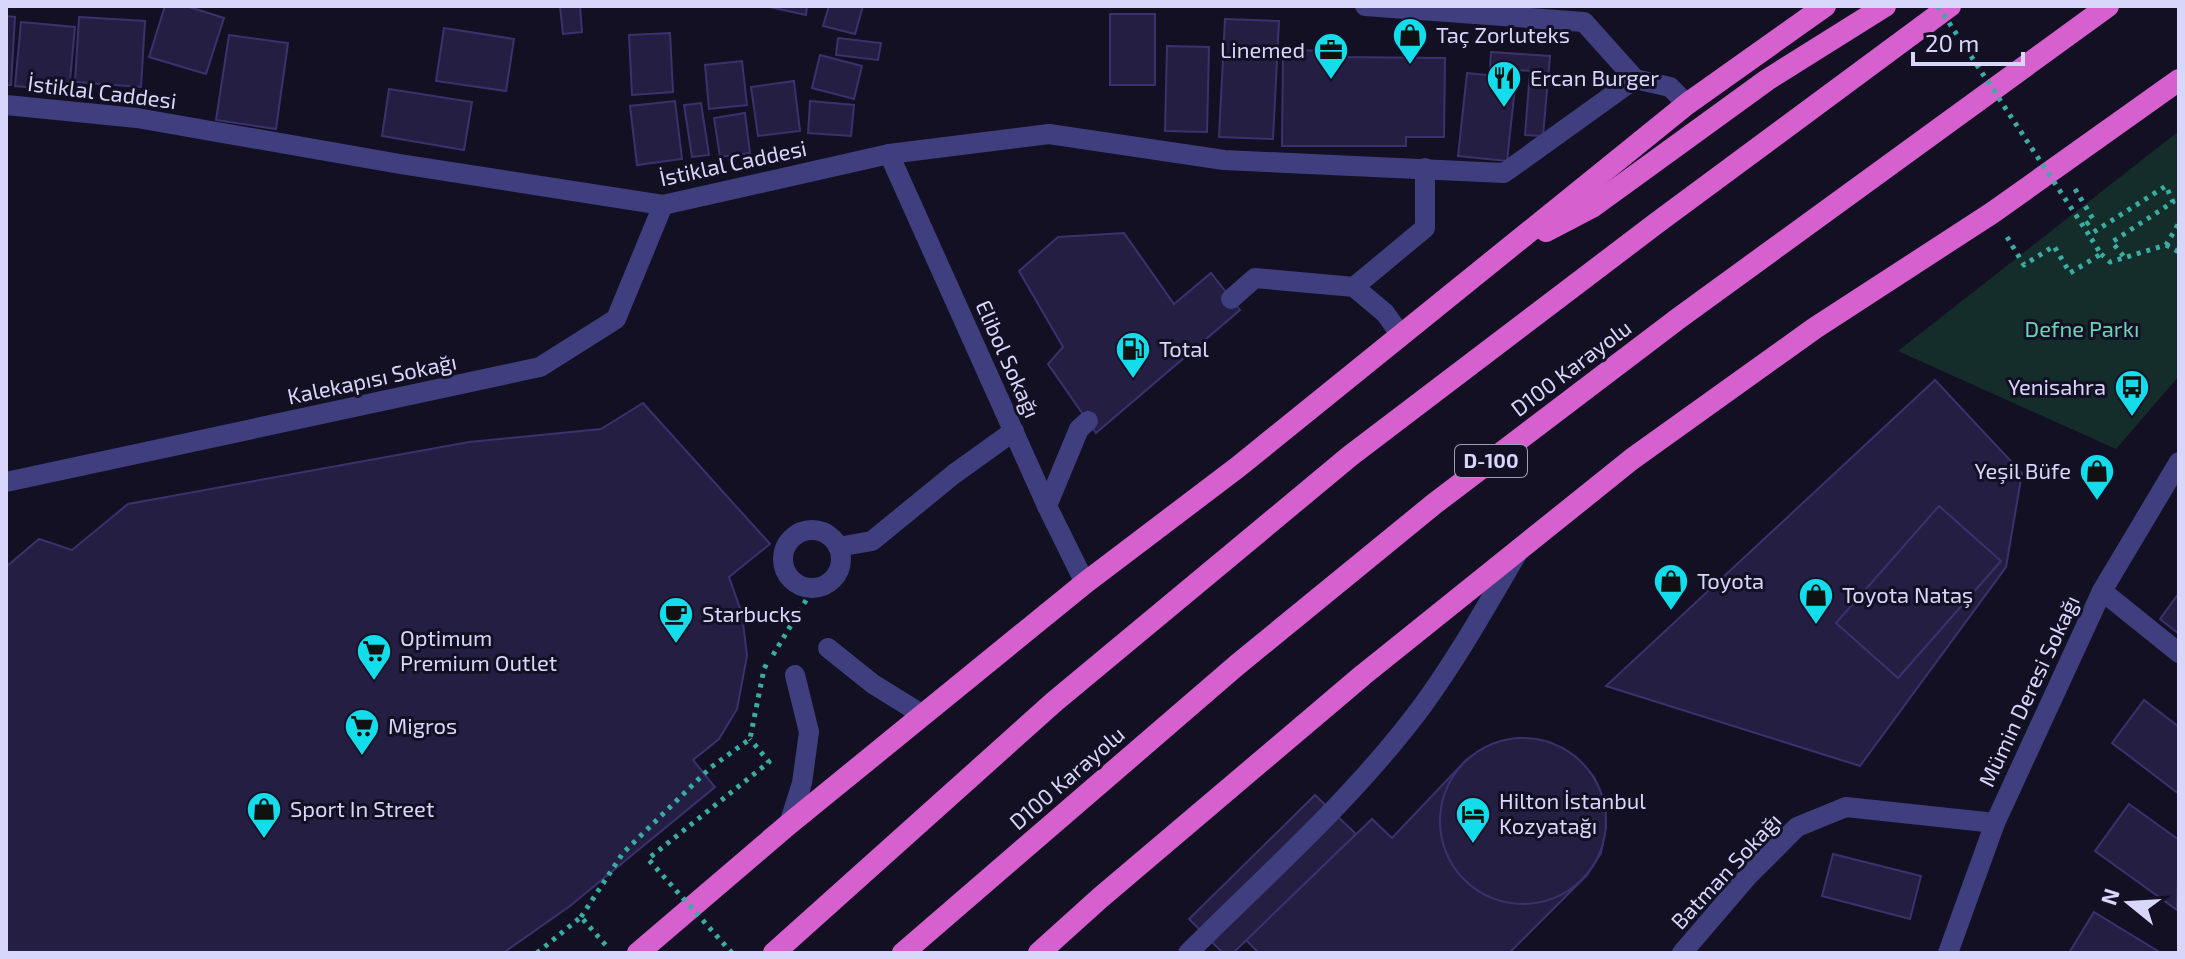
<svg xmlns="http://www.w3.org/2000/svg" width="2185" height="959" viewBox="0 0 2185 959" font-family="'Exo 2',sans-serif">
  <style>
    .green { fill: #142d2b }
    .building { fill: #241e43; stroke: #3b326d; stroke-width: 2 }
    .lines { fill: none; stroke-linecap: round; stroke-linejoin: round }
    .path { stroke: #39ada2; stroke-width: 5; stroke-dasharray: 4 6; stroke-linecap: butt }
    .service { stroke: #3f3f7f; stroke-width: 20 }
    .minor { stroke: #3f3f7f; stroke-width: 20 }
    .tertiary { stroke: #3f3f7f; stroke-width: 20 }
    .trunk { stroke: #d660ce; stroke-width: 22 }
    .path-bridge { stroke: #39ada2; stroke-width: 5; stroke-dasharray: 4 6; stroke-linecap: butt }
    .labels { text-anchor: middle; stroke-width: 6; stroke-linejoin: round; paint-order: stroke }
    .shield { fill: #131024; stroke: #9e9bbb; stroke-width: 2 }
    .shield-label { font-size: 20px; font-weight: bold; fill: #d9d6fc }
    .poi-label { font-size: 22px; fill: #d9d6fc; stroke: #131024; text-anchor: start }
    .street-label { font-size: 22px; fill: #d9d6fc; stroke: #131024 }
    .park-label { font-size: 22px; fill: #68d6b6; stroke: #131024 }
  </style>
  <rect width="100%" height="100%" fill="#131024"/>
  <polygon class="green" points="2179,131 2179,376 2116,449 1898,351"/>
  <g class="building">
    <polygon points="165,6 186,6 224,18 206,74 149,57"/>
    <polygon points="560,6 580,6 582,32 563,34"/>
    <polygon points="765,6 807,6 806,15"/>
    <polygon points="829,6 863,6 855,34 823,26"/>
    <rect x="1110" y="14" width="45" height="71"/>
    <polygon points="6,16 15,17 11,85 6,85"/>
    <polygon points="79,17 145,21 141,87 75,82"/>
    <polygon points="1225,19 1279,21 1273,139 1219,137"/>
    <polygon points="21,22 75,27 69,91 15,86"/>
    <polygon points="444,28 514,39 506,91 436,81"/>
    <polygon points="670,33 673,92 632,95 629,35"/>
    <polygon points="229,35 288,43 276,129 216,120"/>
    <polygon points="838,38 881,43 878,60 836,55"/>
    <polygon points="1167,46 1209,47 1207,132 1165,131"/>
    <polygon points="1283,50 1334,51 1334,57 1445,58 1444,137 1406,137 1406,146 1282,146"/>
    <polygon points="1491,52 1550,56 1543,136 1525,135 1530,71 1490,68"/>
    <polygon points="820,55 862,66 854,99 812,88"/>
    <polygon points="742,61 747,105 709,109 705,65"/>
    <polygon points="1467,73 1516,78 1507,161 1458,156"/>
    <polygon points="794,81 800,131 758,136 751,87"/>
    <polygon points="389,89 472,102 464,150 382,136"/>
    <polygon points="675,101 682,159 637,165 630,106"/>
    <polygon points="810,101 854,105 851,136 808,133"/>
    <polygon points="701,103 709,155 692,157 684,105"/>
    <polygon points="745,113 750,153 720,157 714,118"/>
    <polygon points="1124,233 1174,304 1211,273 1240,310 1096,433 1048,364 1063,347 1019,271 1058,237"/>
    <polygon points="1935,380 2022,473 2006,567 1860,766 1606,686"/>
    <polygon points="643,403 770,544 729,577 742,614 747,656 737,709 719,739 693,760 715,787 570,906 503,953 6,953 6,567 39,539 72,550 128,504 469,442 601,429"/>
    <polygon points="1939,506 2001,561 1898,678 1836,623"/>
    <polygon points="2179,593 2179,634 2160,619"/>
    <polygon points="2144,700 2179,727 2179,794 2112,743"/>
    <polygon points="1521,738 1549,742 1575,756 1594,777 1604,801 1606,827 1601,853 1587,875 1509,953 1259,953 1246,940 1372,819 1392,838 1467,759 1492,744"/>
    <circle cx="1523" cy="821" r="83"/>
    <polygon points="1315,795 1356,834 1233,953 1223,953 1189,919"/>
    <polygon points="2129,804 2179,840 2177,910 2095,851"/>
    <polygon points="1833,854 1921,876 1910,919 1822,896"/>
    <polygon points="2094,912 2161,953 2069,953"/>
  </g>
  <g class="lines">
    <g class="path">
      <polyline points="2075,189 2093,219 2084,226"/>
      <polyline points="2007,237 2024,265 2054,246 2070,273 2101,254 2089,235"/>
      <polyline points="2166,245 2179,252"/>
      <polyline points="2101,254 2110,262 2166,245 2179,223"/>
      <polyline points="773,655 814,587"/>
      <polyline points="581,917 623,853 710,768 750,739 764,669 767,663"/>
      <polyline points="537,953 581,917 609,949"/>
    </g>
    <g class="service">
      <polyline points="1231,299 1255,278 1354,287 1385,313 1400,334"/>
      <polyline points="1047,506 1079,429 1088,421"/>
      <circle cx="812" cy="559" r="29"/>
      <polyline points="838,547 872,541 954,474 1014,431"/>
      <polyline points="828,648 873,684 923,715"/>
      <polyline points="789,824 802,783 809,732 795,675"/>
      <path d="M1188 953C1268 873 1356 796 1423 705 1458 657 1487 605 1517 554"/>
    </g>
    <g class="minor">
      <polyline points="1365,6 1584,22 1635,79 1670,87 1687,104"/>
      <polyline points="6,105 137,118 400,164 663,205 889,154 1049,134 1224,160 1504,173 1635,79"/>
      <polyline points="889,154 1047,506 1085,583"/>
      <polyline points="1354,287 1425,228 1425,168"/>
      <polyline points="6,482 540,367 616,319 663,205"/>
      <polyline points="2102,591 2179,653"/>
      <polyline points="1682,953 1748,876 1797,827 1846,807 1995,823"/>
    </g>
    <polyline class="tertiary" points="1948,953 1995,823 2102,591 2179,462"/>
    <g class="trunk">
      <polyline points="1546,231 1592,207 1767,80 1885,6"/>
      <polyline points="638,953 789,824 1085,583 1238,467 1687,104 1825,6"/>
      <polyline points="774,953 1054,702 1350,456 1658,222 1950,6"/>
      <polyline points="903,953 1237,665 1434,504 1679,318 2108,6"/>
      <polyline points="1039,953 1100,898 1363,675 1632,459 1815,328 1992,213 2179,80"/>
    </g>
    <g class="path-bridge">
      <polyline points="1938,6 2089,235 2166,186 2173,202 2112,242 2125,258"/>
      <polyline points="732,953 648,859 769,762 750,739"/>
    </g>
  </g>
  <defs>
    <g id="shop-pin" transform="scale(1.8)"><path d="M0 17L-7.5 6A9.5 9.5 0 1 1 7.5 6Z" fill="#13ddeb" stroke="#131024"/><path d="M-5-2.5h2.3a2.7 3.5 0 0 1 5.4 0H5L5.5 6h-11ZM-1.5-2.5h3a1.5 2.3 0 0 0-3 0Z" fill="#111"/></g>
    <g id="office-pin" transform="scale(1.8)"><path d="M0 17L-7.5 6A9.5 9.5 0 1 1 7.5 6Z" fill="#13ddeb" stroke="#131024"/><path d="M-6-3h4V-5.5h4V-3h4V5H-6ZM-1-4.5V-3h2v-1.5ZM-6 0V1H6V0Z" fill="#111"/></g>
    <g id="restaurant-pin" transform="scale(1.8)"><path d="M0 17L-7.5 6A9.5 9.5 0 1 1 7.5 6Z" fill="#13ddeb" stroke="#131024"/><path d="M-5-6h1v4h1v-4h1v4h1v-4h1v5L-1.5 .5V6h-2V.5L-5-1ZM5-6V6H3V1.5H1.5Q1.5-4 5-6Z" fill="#111"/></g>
    <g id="fuel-pin" transform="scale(1.8)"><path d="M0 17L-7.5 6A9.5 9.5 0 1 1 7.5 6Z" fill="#13ddeb" stroke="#131024"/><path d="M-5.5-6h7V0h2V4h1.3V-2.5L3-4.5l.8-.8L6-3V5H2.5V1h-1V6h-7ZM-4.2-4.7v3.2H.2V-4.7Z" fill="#111"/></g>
    <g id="bus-pin" transform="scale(1.8)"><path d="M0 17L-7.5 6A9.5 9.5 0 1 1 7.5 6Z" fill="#13ddeb" stroke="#131024"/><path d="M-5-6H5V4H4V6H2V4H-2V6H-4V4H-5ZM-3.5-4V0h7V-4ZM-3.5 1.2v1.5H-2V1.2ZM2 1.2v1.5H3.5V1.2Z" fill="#111"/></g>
    <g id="cafe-pin" transform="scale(1.8)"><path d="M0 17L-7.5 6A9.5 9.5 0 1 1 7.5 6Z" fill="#13ddeb" stroke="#131024"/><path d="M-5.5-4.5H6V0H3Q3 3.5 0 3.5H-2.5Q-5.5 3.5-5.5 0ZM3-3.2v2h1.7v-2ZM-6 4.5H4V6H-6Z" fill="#111"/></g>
    <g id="supermarket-pin" transform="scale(1.8)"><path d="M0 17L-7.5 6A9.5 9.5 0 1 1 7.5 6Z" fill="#13ddeb" stroke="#131024"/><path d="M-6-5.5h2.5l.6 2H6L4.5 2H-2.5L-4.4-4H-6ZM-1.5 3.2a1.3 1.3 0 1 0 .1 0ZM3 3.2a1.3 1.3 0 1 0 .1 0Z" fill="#111"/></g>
    <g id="hotel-pin" transform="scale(1.8)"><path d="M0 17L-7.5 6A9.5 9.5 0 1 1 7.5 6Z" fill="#13ddeb" stroke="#131024"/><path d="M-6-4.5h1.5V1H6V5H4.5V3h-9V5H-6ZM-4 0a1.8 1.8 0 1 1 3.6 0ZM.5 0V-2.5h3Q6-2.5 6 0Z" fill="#111"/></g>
  </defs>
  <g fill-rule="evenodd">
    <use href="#shop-pin" x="1410" y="35"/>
    <use href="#office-pin" x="1331" y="50"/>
    <use href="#restaurant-pin" x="1504" y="78"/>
    <use href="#fuel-pin" x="1133" y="349"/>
    <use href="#bus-pin" x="2132" y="387"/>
    <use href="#shop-pin" x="2097" y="471"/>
    <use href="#shop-pin" x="1671" y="581"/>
    <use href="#shop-pin" x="1816" y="595"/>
    <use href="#cafe-pin" x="676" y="614"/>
    <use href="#supermarket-pin" x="374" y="651"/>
    <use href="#supermarket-pin" x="362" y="726"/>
    <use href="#shop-pin" x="264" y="809"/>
    <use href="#hotel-pin" x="1473" y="814"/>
  </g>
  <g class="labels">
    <rect class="shield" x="1455" y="445" width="72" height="32" rx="6"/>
    <g class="shield-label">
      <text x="1491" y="468">D-100</text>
    </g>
    <g class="poi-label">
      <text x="1436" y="43">Taç Zorluteks</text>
      <text x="1305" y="58" text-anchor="end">Linemed</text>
      <text x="1530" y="86">Ercan Burger</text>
      <text x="1159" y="357">Total</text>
      <text x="2106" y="395" text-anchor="end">Yenisahra</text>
      <text x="2071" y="479" text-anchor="end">Yeşil Büfe</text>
      <text x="1697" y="589">Toyota</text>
      <text x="1842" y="603">Toyota Nataş</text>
      <text x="702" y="622">Starbucks</text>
      <text x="400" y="646">Optimum<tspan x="400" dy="25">Premium Outlet</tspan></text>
      <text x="388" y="734">Migros</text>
      <text x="1499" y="809">Hilton İstanbul<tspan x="1499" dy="25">Kozyatağı</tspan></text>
      <text x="290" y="817">Sport In Street</text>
    </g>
    <g class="street-label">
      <text transform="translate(102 92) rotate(7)" y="8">İstiklal Caddesi</text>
      <text transform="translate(733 163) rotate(-12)" y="8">İstiklal Caddesi</text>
      <text transform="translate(1008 359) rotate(66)" y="8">Elibol Sokağı</text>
      <text transform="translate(1571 368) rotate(-37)" y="8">D100 Karayolu</text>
      <text transform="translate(372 379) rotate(-12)" y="8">Kalekapısı Sokağı</text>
      <text transform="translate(2029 691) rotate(-65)" y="8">Mümin Deresi Sokağı</text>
      <text transform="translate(1067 778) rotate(-41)" y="8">D100 Karayolu</text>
      <text transform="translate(1726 871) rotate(-47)" y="8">Batman Sokağı</text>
    </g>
    <g class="park-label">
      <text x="2082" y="337">Defne Parkı</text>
    </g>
  </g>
  <rect width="2185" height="959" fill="none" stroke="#d9d6fc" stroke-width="16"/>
  <g transform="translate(2129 903) rotate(288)" stroke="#131024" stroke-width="6" paint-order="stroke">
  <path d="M0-6L14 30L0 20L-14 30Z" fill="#d9d6fc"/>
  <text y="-12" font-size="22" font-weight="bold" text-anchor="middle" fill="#d9d6fc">N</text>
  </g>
  <path d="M1913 52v12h110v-12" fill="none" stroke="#d9d6fc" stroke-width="4"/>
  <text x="1925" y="52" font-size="24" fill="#d9d6fc" stroke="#131024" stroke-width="6" paint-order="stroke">20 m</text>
</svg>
